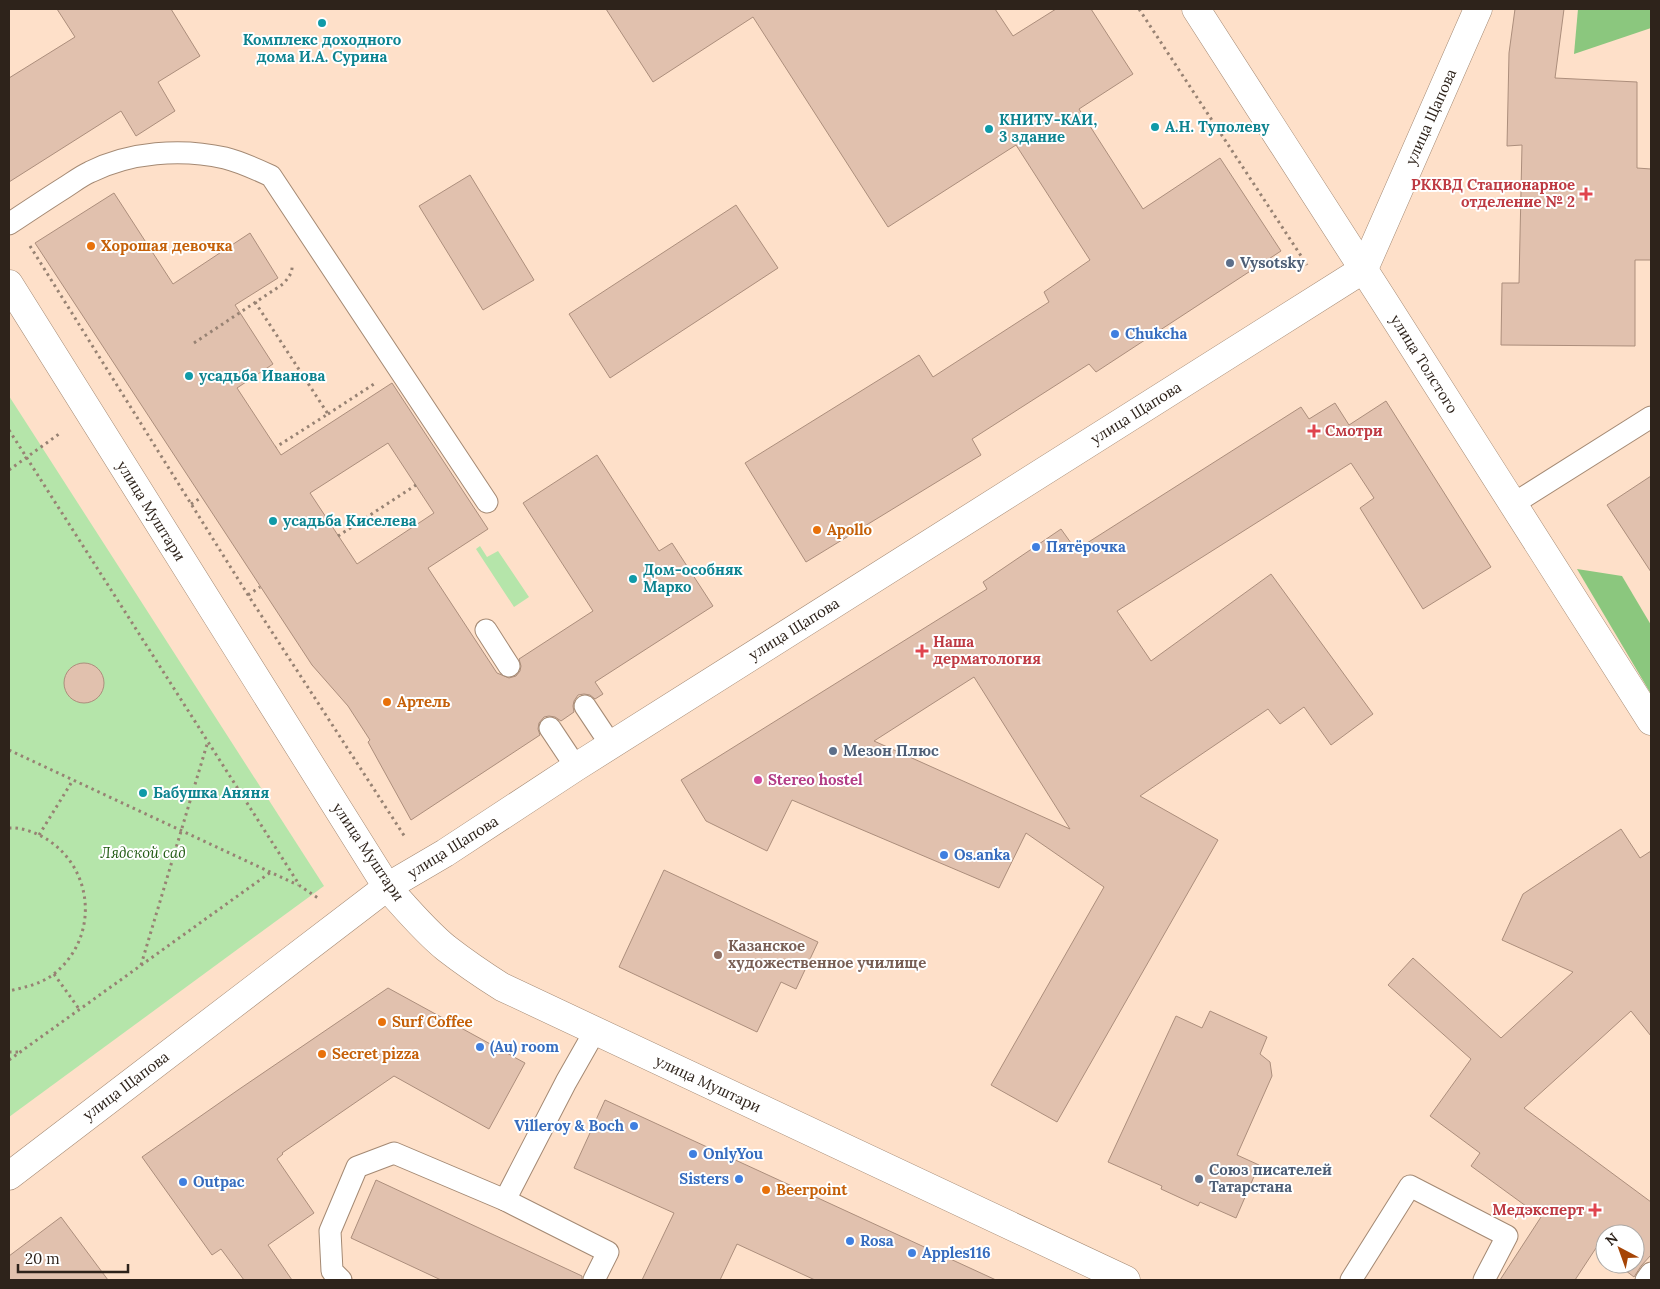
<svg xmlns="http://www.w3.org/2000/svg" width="1660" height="1289" viewBox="0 0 1660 1289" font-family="Lora,serif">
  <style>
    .green { fill: #b5e5aa }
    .forest { fill: #8bc77e }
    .building { fill: #e1c1ae; stroke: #ac8e7c; fill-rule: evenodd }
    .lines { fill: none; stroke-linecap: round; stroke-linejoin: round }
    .service-casing { stroke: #a48973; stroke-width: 23 }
    .minor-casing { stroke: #a48973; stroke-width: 29 }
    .path { stroke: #978273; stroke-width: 3; stroke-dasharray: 2.5 4; stroke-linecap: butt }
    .service { stroke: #fff; stroke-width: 21 }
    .minor { stroke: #fff; stroke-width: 28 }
    .culture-dot { fill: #0f9aa8; stroke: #fff; stroke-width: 2 }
    .health-dot { fill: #e0444e; stroke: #fff; stroke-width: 2 }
    .food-dot { fill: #e8710a; stroke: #fff; stroke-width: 2 }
    .service-dot { fill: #5c6f8a; stroke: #fff; stroke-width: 2 }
    .shop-dot { fill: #3f7fe0; stroke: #fff; stroke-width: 2 }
    .hotel-dot { fill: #d1479c; stroke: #fff; stroke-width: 2 }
    .education-dot { fill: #8d6e63; stroke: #fff; stroke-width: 2 }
    .labels { text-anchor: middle; stroke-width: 4; stroke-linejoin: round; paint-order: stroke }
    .culture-label { font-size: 15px; font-weight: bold; fill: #0d838f; stroke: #fff; text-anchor: start }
    .street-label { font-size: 15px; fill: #2e231b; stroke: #fff }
    .health-label { font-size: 15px; font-weight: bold; fill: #be3a42; stroke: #fff; text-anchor: end }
    .food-label { font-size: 15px; font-weight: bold; fill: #c56008; stroke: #fff; text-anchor: start }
    .service-label { font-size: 15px; font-weight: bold; fill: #4e5e75; stroke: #fff; text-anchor: start }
    .shop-label { font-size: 15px; font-weight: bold; fill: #366cbe; stroke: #fff; text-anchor: start }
    .hotel-label { font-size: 15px; font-weight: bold; fill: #b23c85; stroke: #fff; text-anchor: start }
    .park-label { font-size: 15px; font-style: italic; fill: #225b13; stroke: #fff }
    .education-label { font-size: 15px; font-weight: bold; fill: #785e54; stroke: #fff; text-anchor: start }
  </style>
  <rect width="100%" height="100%" fill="#fee0c9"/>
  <g class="green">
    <polygon points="9,396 324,886 9,1117"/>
    <polygon points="480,546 487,557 498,551 529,597 514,607 476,549"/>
  </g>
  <g class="forest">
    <polygon points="1578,9 1651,9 1651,28 1574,54"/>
    <polygon points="1577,569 1622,576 1651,625 1651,694"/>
  </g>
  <g class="building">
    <polygon points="57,9 171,9 200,56 158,82 175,111 136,136 121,111 9,182 9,78 75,37"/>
    <polygon points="606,9 995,9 1013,36 1056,9 1091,9 1133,74 1079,109 1143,209 1220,158 1281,251 1096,372 1089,364 972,439 981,455 806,562 745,463 919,355 933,377 1049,302 1044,292 1090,260 1016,145 888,227 753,17 653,82"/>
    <polygon points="1515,9 1564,9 1555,78 1637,82 1637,168 1651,169 1651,260 1635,260 1635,346 1501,345 1502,283 1519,283 1522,145 1507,146 1509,53"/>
    <polygon points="470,175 534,280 483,310 419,206"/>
    <path d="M114 193 173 284 250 233 278 278 235 305 273 364 237 388 281 455 392 383 488 529 428 568 497 673 509 678 516 676 520 671 521 666 519 659 593 611 523 503 597 455 659 551 672 543 713 606 595 682 603 694 595 699 590 695 584 694 578 695 574 701 573 706 574 712 561 721 555 717 549 716 544 717 539 723 538 729 540 735 411 820 368 742 370 740 348 706 312 665 35 243ZM388 443 434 513 357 564 310 493Z"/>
    <polygon points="736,205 778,268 610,378 569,314"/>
    <path d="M1386 401 1491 567 1423 609 1360 508 1374 498 1351 463 1117 611 1151 661 1271 574 1373 714 1331 745 1304 707 1280 724 1268 709 1140 796 1218 840 1057 1122 991 1085 1104 887 1026 833 999 888 792 800 767 851 706 821 681 780 987 589 983 582 1061 529 1076 550 1301 407 1309 419 1335 403 1349 425ZM974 677 1070 829 874 741Z"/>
    <polygon points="1651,476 1651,572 1607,505"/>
    <circle cx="84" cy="683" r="20"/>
    <polygon points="1621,829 1640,858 1651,851 1651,1036 1631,1011 1524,1108 1651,1202 1651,1255 1641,1266 1634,1277 1617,1264 1635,1264 1635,1234 1605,1234 1605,1255 1596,1248 1575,1280 1500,1280 1541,1217 1471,1166 1480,1153 1430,1116 1471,1059 1388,985 1413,958 1501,1038 1573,972 1502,940 1523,894"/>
    <polygon points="664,870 818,942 796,989 781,982 757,1032 619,967"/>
    <polygon points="388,988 525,1063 489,1129 394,1076 282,1153 283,1154 277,1159 314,1213 268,1245 292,1280 244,1280 221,1249 212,1255 142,1157 238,1090"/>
    <polygon points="1210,1011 1267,1037 1260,1054 1270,1062 1272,1076 1237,1155 1259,1165 1236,1218 1200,1202 1198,1206 1161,1189 1162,1186 1108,1162 1176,1016 1202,1028"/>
    <polygon points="605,1100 996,1280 815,1280 737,1244 720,1280 642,1280 674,1213 574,1168"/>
    <polygon points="376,1180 582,1276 582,1280 441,1280 351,1238"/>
    <polygon points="61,1217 108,1280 9,1280 9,1256"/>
  </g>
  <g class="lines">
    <g class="service-casing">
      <g id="service">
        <path d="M9 224C27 212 45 200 64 188 72 183 81 176 90 172 130 152 181 148 225 158 241 162 256 169 271 176L487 502"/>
        <polyline points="1513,504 1651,417"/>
        <polyline points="486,630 509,666"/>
        <polyline points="585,706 611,745"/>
        <polyline points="550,728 576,767"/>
        <polyline points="341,1280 332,1271 330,1231 357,1167 394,1153 505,1200"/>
        <polyline points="594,1280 608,1252 505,1200 566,1082 595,1031"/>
        <polyline points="1351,1280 1410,1186 1507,1236 1484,1280"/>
        <polyline points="1646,1280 1651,1273"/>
      </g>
    </g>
    <g class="minor-casing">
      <g id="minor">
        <polyline points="1196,9 1382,298 1651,721"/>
        <path d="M9 284 387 887C406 908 424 930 446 948 464 962 483 975 502 987L1126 1280"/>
        <polyline points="9,1176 387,887 445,853 576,767 1364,269 1478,9"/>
      </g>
    </g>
    <g class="path">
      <polyline points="1139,9 1307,265"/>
      <polyline points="30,246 248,595 405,837"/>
      <polyline points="255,302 328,414 276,447"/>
      <path d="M194 343 283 284C288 278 293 273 292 264"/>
      <polyline points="328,414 374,384"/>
      <polyline points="9,430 300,886 318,898"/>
      <polyline points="9,470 59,434"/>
      <polyline points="191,504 202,497"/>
      <polyline points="338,536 416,485"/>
      <polyline points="248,595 260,587"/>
      <polyline points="9,750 298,885"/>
      <path d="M9 828C22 827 37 833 48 840 95 871 98 938 55 973 42 984 25 987 9 991"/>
      <polyline points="39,835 73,780"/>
      <polyline points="141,965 208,741"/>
      <polyline points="54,974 79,1009"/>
      <polyline points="9,1052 21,1052"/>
      <polyline points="9,1060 271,872"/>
    </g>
    <use href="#service" class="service"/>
    <use href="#minor" class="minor"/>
  </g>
  <g class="culture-dot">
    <circle cx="322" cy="23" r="5"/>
    <circle cx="1155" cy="127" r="5"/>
    <circle cx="989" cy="129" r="5"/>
    <circle cx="189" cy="376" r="5"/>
    <circle cx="273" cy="521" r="5"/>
    <circle cx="633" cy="579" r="5"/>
    <circle cx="143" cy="793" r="5"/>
  </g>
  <g class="health-dot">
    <path d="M1583.5 186.5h5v5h5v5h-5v5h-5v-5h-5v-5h5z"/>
    <path d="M1311.5 423.5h5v5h5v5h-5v5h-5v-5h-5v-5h5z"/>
    <path d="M919.5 643.5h5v5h5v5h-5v5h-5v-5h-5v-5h5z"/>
    <path d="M1592.5 1202.5h5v5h5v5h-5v5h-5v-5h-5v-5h5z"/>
  </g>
  <g class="food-dot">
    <circle cx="91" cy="246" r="5"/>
    <circle cx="817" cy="530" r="5"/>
    <circle cx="387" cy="702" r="5"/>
    <circle cx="382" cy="1022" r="5"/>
    <circle cx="322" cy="1054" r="5"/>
    <circle cx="766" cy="1190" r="5"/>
  </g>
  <g class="service-dot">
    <circle cx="1230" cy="263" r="5"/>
    <circle cx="833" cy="751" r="5"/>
    <circle cx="1199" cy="1179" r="5"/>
  </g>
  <g class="shop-dot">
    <circle cx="1115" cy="334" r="5"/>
    <circle cx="1036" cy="547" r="5"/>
    <circle cx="944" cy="855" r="5"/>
    <circle cx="480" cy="1047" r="5"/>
    <circle cx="634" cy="1126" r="5"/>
    <circle cx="693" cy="1154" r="5"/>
    <circle cx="739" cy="1179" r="5"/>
    <circle cx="183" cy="1182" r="5"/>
    <circle cx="850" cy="1241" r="5"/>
    <circle cx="912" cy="1253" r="5"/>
  </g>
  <circle class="hotel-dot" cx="758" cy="780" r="5"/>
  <circle class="education-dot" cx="718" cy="955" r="5"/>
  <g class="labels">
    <g class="culture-label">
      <text x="322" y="45" text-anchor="middle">Комплекс доходного<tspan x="322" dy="17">дома И.А. Сурина</tspan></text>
      <text x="999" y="125">КНИТУ-КАИ,<tspan x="999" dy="17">3 здание</tspan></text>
      <text x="1165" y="132">А.Н. Туполеву</text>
      <text x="199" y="381">усадьба Иванова</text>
      <text x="283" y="526">усадьба Киселева</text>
      <text x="643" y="575">Дом-особняк<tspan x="643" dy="17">Марко</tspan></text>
      <text x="153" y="798">Бабушка Аняня</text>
    </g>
    <g class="street-label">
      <text transform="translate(1431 117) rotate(-66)" y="5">улица Щапова</text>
      <text transform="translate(1424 364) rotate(58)" y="5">улица Толстого</text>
      <text transform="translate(1136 413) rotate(-32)" y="5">улица Щапова</text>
      <text transform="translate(151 511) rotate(58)" y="5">улица Муштари</text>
      <text transform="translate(794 629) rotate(-32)" y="5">улица Щапова</text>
      <text transform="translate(453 847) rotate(-32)" y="5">улица Щапова</text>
      <text transform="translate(368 852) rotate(56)" y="5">улица Муштари</text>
      <text transform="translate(708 1084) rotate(25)" y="5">улица Муштари</text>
      <text transform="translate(126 1086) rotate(-37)" y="5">улица Щапова</text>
    </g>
    <g class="health-label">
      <text x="1575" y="190">РККВД Стационарное<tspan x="1575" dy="17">отделение № 2</tspan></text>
      <text x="1325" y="436" text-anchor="start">Смотри</text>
      <text x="933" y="647" text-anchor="start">Наша<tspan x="933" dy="17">дерматология</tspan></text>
      <text x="1584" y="1215">Медэксперт</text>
    </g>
    <g class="food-label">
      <text x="101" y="251">Хорошая девочка</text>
      <text x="827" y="535">Apollo</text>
      <text x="397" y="707">Артель</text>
      <text x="392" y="1027">Surf Coffee</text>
      <text x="332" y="1059">Secret pizza</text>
      <text x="776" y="1195">Beerpoint</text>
    </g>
    <g class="service-label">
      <text x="1240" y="268">Vysotsky</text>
      <text x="843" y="756">Мезон Плюс</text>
      <text x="1209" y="1175">Союз писателей<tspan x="1209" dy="17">Татарстана</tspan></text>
    </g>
    <g class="shop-label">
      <text x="1125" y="339">Chukcha</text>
      <text x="1046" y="552">Пятёрочка</text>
      <text x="954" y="860">Os.anka</text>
      <text x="490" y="1052">(Au) room</text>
      <text x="624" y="1131" text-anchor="end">Villeroy &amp; Boch</text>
      <text x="703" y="1159">OnlyYou</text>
      <text x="729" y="1184" text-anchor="end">Sisters</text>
      <text x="193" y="1187">Outpac</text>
      <text x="860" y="1246">Rosa</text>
      <text x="922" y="1258">Apples116</text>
    </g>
    <g class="hotel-label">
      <text x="768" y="785">Stereo hostel</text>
    </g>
    <g class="park-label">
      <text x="143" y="858">Лядской сад</text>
    </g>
    <g class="education-label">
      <text x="728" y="951">Казанское<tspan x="728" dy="17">художественное училище</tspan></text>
    </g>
  </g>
  <rect width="1660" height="1289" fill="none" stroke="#2e231b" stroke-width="20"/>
  <g transform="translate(1620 1249) rotate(319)"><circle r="24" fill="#ffffff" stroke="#aba7a4"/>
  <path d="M0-4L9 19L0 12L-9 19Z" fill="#a64405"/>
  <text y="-8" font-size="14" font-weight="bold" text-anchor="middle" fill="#2e231b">N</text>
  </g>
  <path d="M18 1264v8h110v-8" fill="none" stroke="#2e231b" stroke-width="2.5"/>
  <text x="25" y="1264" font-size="15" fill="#2e231b" stroke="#ffffff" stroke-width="4" paint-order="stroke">20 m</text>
</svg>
